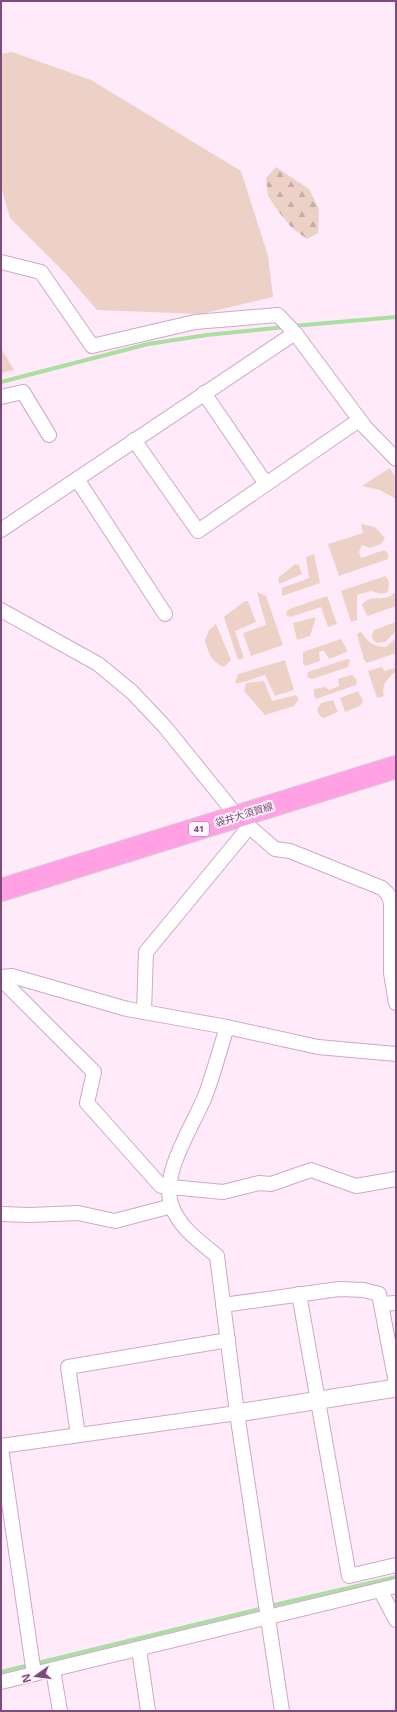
<svg xmlns="http://www.w3.org/2000/svg" width="397" height="1712" viewBox="0 0 397 1712" font-family="'Open Sans','Noto Sans JP',sans-serif">
  <style>
    .green { fill: #eed1c6 }
    .forest { fill: url(#forest-firs) }
    .lines { fill: none; stroke-linecap: round; stroke-linejoin: round }
    .stream { stroke: #abdea1; stroke-width: 4 }
    .minor-casing { stroke: #cea8ca; stroke-width: 16 }
    .tertiary-casing { stroke: #cea8ca; stroke-width: 19 }
    .primary-casing { stroke: #d8c9d8; stroke-width: 24 }
    .minor { stroke: #fff; stroke-width: 14 }
    .tertiary { stroke: #fff; stroke-width: 17 }
    .primary { stroke: #ffa1e3; stroke-width: 22 }
    .labels { text-anchor: middle; stroke-width: 4; stroke-linejoin: round; paint-order: stroke }
    .shield { fill: #fff3fc; stroke: #a47da2; stroke-width: 1 }
    .shield-label { font-size: 9px; font-weight: bold; fill: #7d4a7c }
    .street-label { font-size: 10px; fill: #7d4a7c; stroke: #fff3fc }
  </style>
  <defs>
    <pattern id="forest-firs" width="22" height="20" patternUnits="userSpaceOnUse"><rect width="22" height="20" fill="#eed1c6"/><path d="M5 1l3.5 6h-7zM16 11l3.5 6h-7z" fill="#c6aca6"/></pattern>
  </defs>
  <rect width="100%" height="100%" fill="#feeaf9"/>
  <g class="green">
    <polygon points="12,52 91,80 241,171 268,256 273,297 201,314 97,310 65,273 10,218 1,187 1,54"/>
    <polygon points="1,348 14,370 1,373"/>
    <polygon points="390,468 396,479 396,499 380,490 362,486"/>
    <polygon points="361,524 375,527 385,538 381,544 370,548 362,545 359,552 361,558 384,550 388,553 388,559 339,576 328,544 363,533"/>
    <polygon points="314,554 320,583 282,596 282,588 309,578 306,557"/>
    <polygon points="295,564 299,565 302,574 279,584 278,578"/>
    <polygon points="385,576 389,581 388,592 382,594 371,591 357,595 357,620 351,622 341,591"/>
    <path d="M396 591V606L368 616 366 614 362 604C375 592 384 605 396 591Z"/>
    <polygon points="257,592 266,596 283,645 251,656 243,633 266,625"/>
    <polygon points="327,596 337,624 328,627 321,607 290,617 286,615 287,611 292,608"/>
    <polygon points="245,601 248,601 256,622 235,631 244,658 238,660 224,617"/>
    <polygon points="316,617 310,636 297,640 293,623"/>
    <path d="M396 622V631L385 642 376 643C371 638 371 636 374 630Z"/>
    <path d="M216 624 231 660 224 667C211 662 208 652 205 640L209 630Z"/>
    <path d="M361 632C368 641 373 647 386 647L396 638V653L367 663 364 660 357 634Z"/>
    <polygon points="341,639 346,648 347,652 329,659 324,651 319,651 320,661 306,666 303,664 303,652"/>
    <polygon points="347,659 350,660 348,667 312,679 307,677 308,672"/>
    <polygon points="285,660 294,690 275,696 265,675 240,683 235,683 238,674"/>
    <path d="M396 662V673H394C386 680 381 686 384 696L377 698 368 671 382 667 384 671 395 668 394 663Z"/>
    <polygon points="352,675 357,680 356,685 316,699 314,695 314,689 326,687 329,690 339,686 338,679"/>
    <polygon points="264,681 272,701 296,695 299,699 294,706 265,715 244,691 246,683"/>
    <polygon points="358,691 363,701 360,706 345,712 340,698"/>
    <polygon points="333,700 338,712 324,718 320,716 317,710 321,703"/>
  </g>
  <polygon class="forest" points="276,167 309,189 319,209 318,233 307,239 292,228 278,211 268,196 266,178"/>
  <g class="lines">
    <g class="stream">
      <polyline points="293,326 396,317"/>
      <polyline points="1,382 148,344 207,335 285,327"/>
      <polyline points="270,1606 396,1577"/>
      <polyline points="1,1672 263,1608"/>
    </g>
    <g class="minor-casing">
      <g id="minor">
        <polyline points="1,262 41,272 92,346 195,322 278,315 295,333 365,427 396,459"/>
        <polyline points="204,393 266,484"/>
        <polyline points="1,397 23,392 49,435"/>
        <polyline points="134,440 198,531 359,420"/>
        <polyline points="77,479 165,614"/>
        <polyline points="1,530 295,333"/>
        <polyline points="1,610 98,664 132,692 165,727 237,816 275,849 290,851 382,888 388,894 391,903 391,973 396,1003"/>
        <polyline points="1,977 12,976 127,1009 227,1027 318,1047 396,1054"/>
        <polyline points="1,979 94,1072 87,1103 161,1186 223,1192 259,1183 271,1184 311,1170 356,1186 396,1179"/>
        <polyline points="144,1012 146,952 249,827"/>
        <path d="M227 1027C220 1049 214 1072 206 1094 194 1125 159 1174 172 1207 181 1229 199 1241 217 1256L237 1413 282 1711"/>
        <polyline points="1,1214 30,1215 78,1213 115,1221 172,1206"/>
        <polyline points="299,1294 349,1576 396,1565"/>
        <polyline points="381,1304 396,1303"/>
        <polyline points="223,1305 339,1289 364,1290 379,1294 396,1383"/>
        <polyline points="78,1435 68,1367 228,1340"/>
        <polyline points="1,1446 237,1413"/>
        <polyline points="1,1448 34,1674"/>
        <polyline points="380,1590 396,1620"/>
        <polyline points="139,1649 148,1711"/>
        <polyline points="53,1670 60,1711"/>
        <polyline points="1,1682 396,1586"/>
      </g>
    </g>
    <g class="tertiary-casing">
      <polyline id="tertiary" points="237,1413 396,1388"/>
    </g>
    <g class="primary-casing">
      <polyline id="primary" points="1,890 396,767"/>
    </g>
    <use href="#minor" class="minor"/>
    <use href="#tertiary" class="tertiary"/>
    <use href="#primary" class="primary"/>
  </g>
  <g class="labels">
    <rect class="shield" x="189" y="822" width="20" height="14" rx="3"/>
    <g class="shield-label">
      <text x="199" y="832">41</text>
    </g>
    <g class="street-label">
      <text transform="translate(244 814) rotate(-17)" y="4">袋井大須賀線</text>
    </g>
  </g>
  <rect width="397" height="1712" fill="none" stroke="#7d4a7c" stroke-width="4"/>
  <g transform="translate(36 1676) rotate(256)" stroke="#fff3fc" stroke-width="3" paint-order="stroke">
  <path d="M0-3L7 15L0 10L-7 15Z" fill="#7d4a7c"/>
  <text y="-6" font-size="11" font-weight="bold" text-anchor="middle" fill="#7d4a7c">N</text>
  </g>
</svg>
